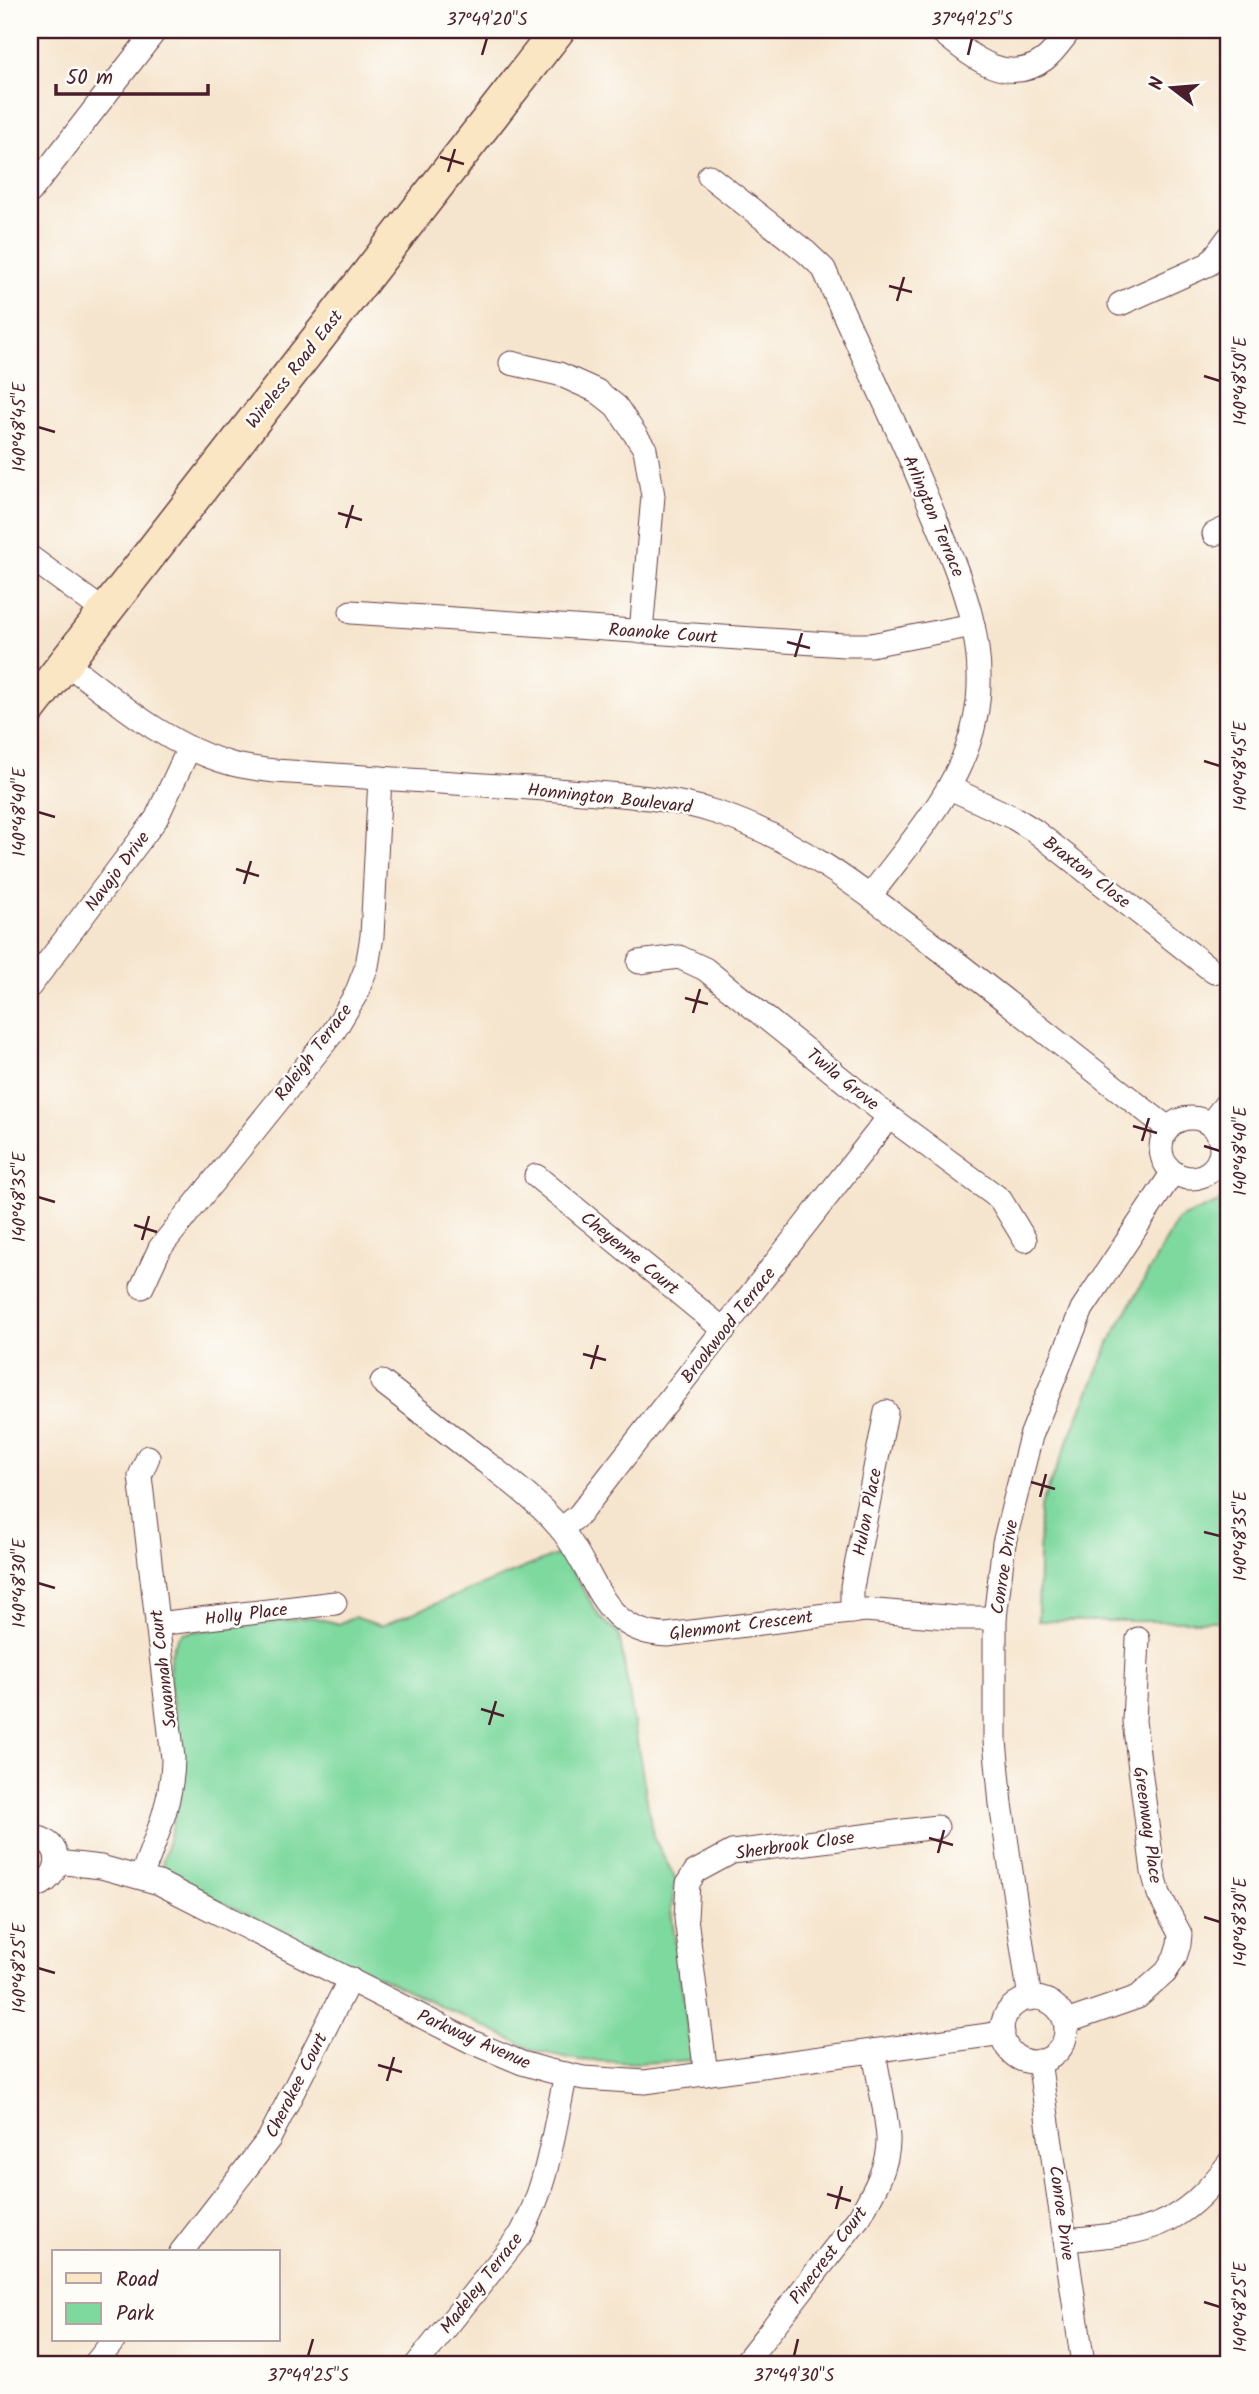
<svg xmlns="http://www.w3.org/2000/svg" width="1259" height="2394" viewBox="0 0 1259 2394" font-family="Kalam,sans-serif">
  <style>
    .green { fill: #7ed99f; stroke: #647c65; stroke-width: 2 }
    .lines { fill: none; stroke-linecap: round; stroke-linejoin: round }
    .street-casing { stroke: #643d43; stroke-width: 25 }
    .secondary-casing { stroke: #643d43; stroke-width: 36 }
    .street { stroke: #fff; stroke-width: 23 }
    .secondary { stroke: #fbe6c4; stroke-width: 33 }
    .ticks { fill: none; stroke: #4a1f2b; stroke-width: 2.5 }
    .labels { text-anchor: middle; stroke-width: 5; stroke-linejoin: round; paint-order: stroke }
    .street-label { font-size: 18px; fill: #4a1f2b; stroke: #fdfcf7 }
    .neatline { fill: none; stroke: #4a1f2b; stroke-width: 2.5 }
    .ticks-label { font-size: 18px; text-anchor: middle; fill: #4a1f2b }
  </style>
  <rect width="100%" height="100%" fill="#fdfcf7"/>
  <filter id="ink" filterUnits="userSpaceOnUse"><feTurbulence type="fractalNoise" baseFrequency=".0143" numOctaves="2"/><feDisplacementMap in="SourceGraphic" scale="14" xChannelSelector="R" yChannelSelector="G"/><feConvolveMatrix kernelMatrix="1 2 1 2 8 2 1 2 1" color-interpolation-filters="sRGB"/></filter>
  <filter id="wash" filterUnits="userSpaceOnUse"><feTurbulence type="fractalNoise" baseFrequency=".00686" numOctaves="4" result="noise"/><feDisplacementMap in="SourceGraphic" scale="28" xChannelSelector="R" yChannelSelector="G"/><feGaussianBlur stdDeviation="1.57" result="paint"/><feColorMatrix in="noise" values="0 0 0 0 0 0 0 0 0 0 0 0 0 0 0 0 0 1.4 0 .05"/><feComposite in="paint" operator="in"/></filter>
  <g filter="url(#wash)">
    <rect width="100%" height="100%" fill="#f6e5ce"/>
    <g class="green">
      <polygon points="1229,1191 1229,1621 1038,1621 1040,1508 1111,1339 1178,1219 1219,1202"/>
      <path d="M561 1553 600 1617 619 1634 653 1836 676 1880 671 1910 692 2060 639 2063 579 2060 536 2051 170 1878 162 1863C171 1834 179 1804 182 1773 186 1734 151 1662 183 1633L312 1617 339 1624 355 1617 381 1626Z"/>
    </g>
  </g>
  <g filter="url(#ink)">
    <g class="lines">
      <g class="street-casing">
        <g id="street">
          <path d="M939 30C968 53 1006 89 1045 59 1055 51 1062 40 1070 30"/>
          <path d="M709 176 806 252 824 269C856 344 893 416 924 491 954 564 992 639 975 720 961 788 911 841 870 896"/>
          <polyline points="30,192 152,35"/>
          <polyline points="1120,304 1209,264 1229,237"/>
          <polyline points="511,363 559,374 597,391 616,406 645,449 653,496 641,632"/>
          <polyline points="1214,534 1229,527"/>
          <polyline points="30,557 105,612"/>
          <polyline points="351,612 844,645 871,645 973,625"/>
          <path d="M65 662C116 701 169 747 232 764 246 768 261 769 275 771 365 777 455 783 545 789 602 794 664 795 718 813 798 839 864 891 930 942 1010 1003 1088 1067 1168 1128"/>
          <polyline points="950,788 1014,818 1035,831 1214,972"/>
          <polyline points="639,962 679,957 705,969 889,1117 1000,1199 1025,1240"/>
          <polyline points="30,986 156,819 189,748"/>
          <circle cx="1191" cy="1148" r="30"/>
          <polyline points="1210,1124 1229,1100"/>
          <polyline points="536,1176 724,1330"/>
          <polyline points="142,1287 160,1248 334,1031 356,994 367,966 372,936 380,778"/>
          <path d="M382 1382C416 1408 450 1435 484 1461 510 1481 538 1502 560 1528 596 1570 599 1633 667 1635L865 1610 958 1618H995"/>
          <polyline points="561,1529 579,1515 889,1117"/>
          <polyline points="852,1612 852,1587 886,1412"/>
          <polyline points="157,1624 335,1603"/>
          <path d="M30 1837C65 1837 66 1881 30 1888"/>
          <polyline points="57,1862 101,1867 159,1883 472,2042 522,2063 550,2071 584,2078 645,2082 1003,2033"/>
          <path d="M141 1877C156 1838 173 1799 173 1758L140 1476 148 1457"/>
          <circle cx="1034" cy="2030" r="32"/>
          <polyline points="1030,1999 1001,1804 995,1741 995,1618 1004,1543 1031,1436 1082,1309 1173,1172"/>
          <polyline points="1066,2022 1138,1997 1165,1973 1175,1957 1179,1944 1180,1934 1159,1894 1153,1872 1134,1721 1138,1639"/>
          <polyline points="1039,2061 1083,2364"/>
          <polyline points="706,2074 686,1918 688,1883 695,1872 732,1852 937,1827"/>
          <path d="M1066 2240C1147 2232 1177 2232 1229 2163"/>
          <polyline points="181,2252 269,2139 350,1979"/>
          <polyline points="95,2364 114,2340"/>
          <path d="M417 2364 521 2234C548 2185 554 2128 566 2074"/>
          <path d="M744 2364 860 2216C873 2193 889 2166 888 2138 886 2109 878 2079 874 2051"/>
        </g>
      </g>
      <g class="secondary-casing">
        <polyline id="secondary" points="30,708 558,30"/>
      </g>
      <use href="#street" class="street"/>
      <use href="#secondary" class="secondary"/>
    </g>
  </g>
  <path class="ticks" d="M482 55 487 38M968 55 972 38M440 157 464 164M448 172 455 149M889 286 912 292M897 301 904 277M1204 376 1220 381M38 427 55 432M338 513 362 520M346 528 353 505M787 642 810 648M795 657 802 633M1204 761 1220 766M38 812 55 817M236 869 259 876M244 884 251 861M685 998 708 1004M693 1013 700 989M1133 1126 1157 1133M1142 1141 1149 1118M1204 1146 1220 1151M38 1197 55 1202M134 1225 157 1232M142 1240 149 1216M583 1354 606 1360M591 1369 598 1345M1031 1482 1055 1489M1040 1497 1046 1474M1204 1532 1220 1536M38 1583 55 1588M481 1709 504 1716M489 1725 496 1701M929 1838 953 1845M938 1853 944 1830M1204 1917 1220 1922M38 1968 55 1973M378 2065 402 2072M387 2081 394 2057M827 2194 851 2201M836 2209 842 2186M1204 2302 1220 2307M308 2356 313 2339M794 2356 798 2339"/>
  <g class="labels">
    <g class="street-label">
      <text transform="translate(294 369) rotate(-52)" y="6">Wireless Road East</text>
      <text transform="translate(934 516) rotate(67)" y="6">Arlington Terrace</text>
      <text transform="translate(663 633) rotate(4)" y="6">Roanoke Court</text>
      <text transform="translate(610 798) rotate(6)" y="6">Honnington Boulevard</text>
      <text transform="translate(117 871) rotate(-53)" y="6">Navajo Drive</text>
      <text transform="translate(1087 872) rotate(38)" y="6">Braxton Close</text>
      <text transform="translate(313 1052) rotate(-53)" y="6">Raleigh Terrace</text>
      <text transform="translate(843 1079) rotate(39)" y="6">Twila Grove</text>
      <text transform="translate(630 1253) rotate(39)" y="6">Cheyenne Court</text>
      <text transform="translate(728 1325) rotate(-52)" y="6">Brookwood Terrace</text>
      <text transform="translate(867 1512) rotate(-79)" y="6">Hulon Place</text>
      <text transform="translate(1004 1567) rotate(-81)" y="6">Conroe Drive</text>
      <text transform="translate(246 1614) rotate(-7)" y="6">Holly Place</text>
      <text transform="translate(741 1625) rotate(-7)" y="6">Glenmont Crescent</text>
      <text transform="translate(163 1669) rotate(-97)" y="6">Savannah Court</text>
      <text transform="translate(1148 1825) rotate(82)" y="6">Greenway Place</text>
      <text transform="translate(795 1845) rotate(-8)" y="6">Sherbrook Close</text>
      <text transform="translate(474 2039) rotate(24)" y="6">Parkway Avenue</text>
      <text transform="translate(296 2085) rotate(-63)" y="6">Cherokee Court</text>
      <text transform="translate(1062 2213) rotate(82)" y="6">Conroe Drive</text>
      <text transform="translate(828 2255) rotate(-53)" y="6">Pinecrest Court</text>
      <text transform="translate(481 2283) rotate(-52)" y="6">Madeley Terrace</text>
    </g>
  </g>
  <rect width="1259" height="2394" fill="none" stroke="#fdfcf7" stroke-width="77"/>
  <rect x="52" y="2250" width="228" height="91" fill="#fdfcf7" stroke="#b5a4a5" stroke-width="2"/>
  <rect x="66" y="2273" width="35" height="10" fill="#fbe6c4" stroke="#b5a4a5" stroke-width="2"/>
  <text x="116" y="2286" font-size="21" fill="#4a1f2b">Road</text>
  <rect x="66" y="2303" width="35" height="21" fill="#7ed99f" stroke="#b5a4a5" stroke-width="2"/>
  <text x="116" y="2320" font-size="21" fill="#4a1f2b">Park</text>
  <g transform="translate(1172 88) rotate(286)" stroke="#fdfcf7" stroke-width="5" paint-order="stroke">
  <path d="M0-5L12 26L0 18L-12 26Z" fill="#4a1f2b"/>
  <text y="-10" font-size="19" font-weight="bold" text-anchor="middle" fill="#4a1f2b">N</text>
  </g>
  <path d="M56 84v10h152v-10" fill="none" stroke="#4a1f2b" stroke-width="3.5"/>
  <text x="66" y="84" font-size="21" fill="#4a1f2b" stroke="#fdfcf7" stroke-width="5" paint-order="stroke">50 m</text>
  <rect x="38" y="38" width="1182" height="2318" class="neatline"/>
  <g class="ticks-label">
    <text x="487" y="25">37°49'20"S</text>
    <text x="972" y="25">37°49'25"S</text>
    <text transform="translate(1240 381) rotate(-90)" y="6">140°48'50"E</text>
    <text transform="translate(19 427) rotate(-90)" y="6">140°48'45"E</text>
    <text transform="translate(1240 766) rotate(-90)" y="6">140°48'45"E</text>
    <text transform="translate(19 812) rotate(-90)" y="6">140°48'40"E</text>
    <text transform="translate(1240 1151) rotate(-90)" y="6">140°48'40"E</text>
    <text transform="translate(19 1197) rotate(-90)" y="6">140°48'35"E</text>
    <text transform="translate(1240 1536) rotate(-90)" y="6">140°48'35"E</text>
    <text transform="translate(19 1583) rotate(-90)" y="6">140°48'30"E</text>
    <text transform="translate(1240 1922) rotate(-90)" y="6">140°48'30"E</text>
    <text transform="translate(19 1968) rotate(-90)" y="6">140°48'25"E</text>
    <text transform="translate(1240 2307) rotate(-90)" y="6">140°48'25"E</text>
    <text x="308" y="2381">37°49'25"S</text>
    <text x="794" y="2381">37°49'30"S</text>
  </g>
</svg>
